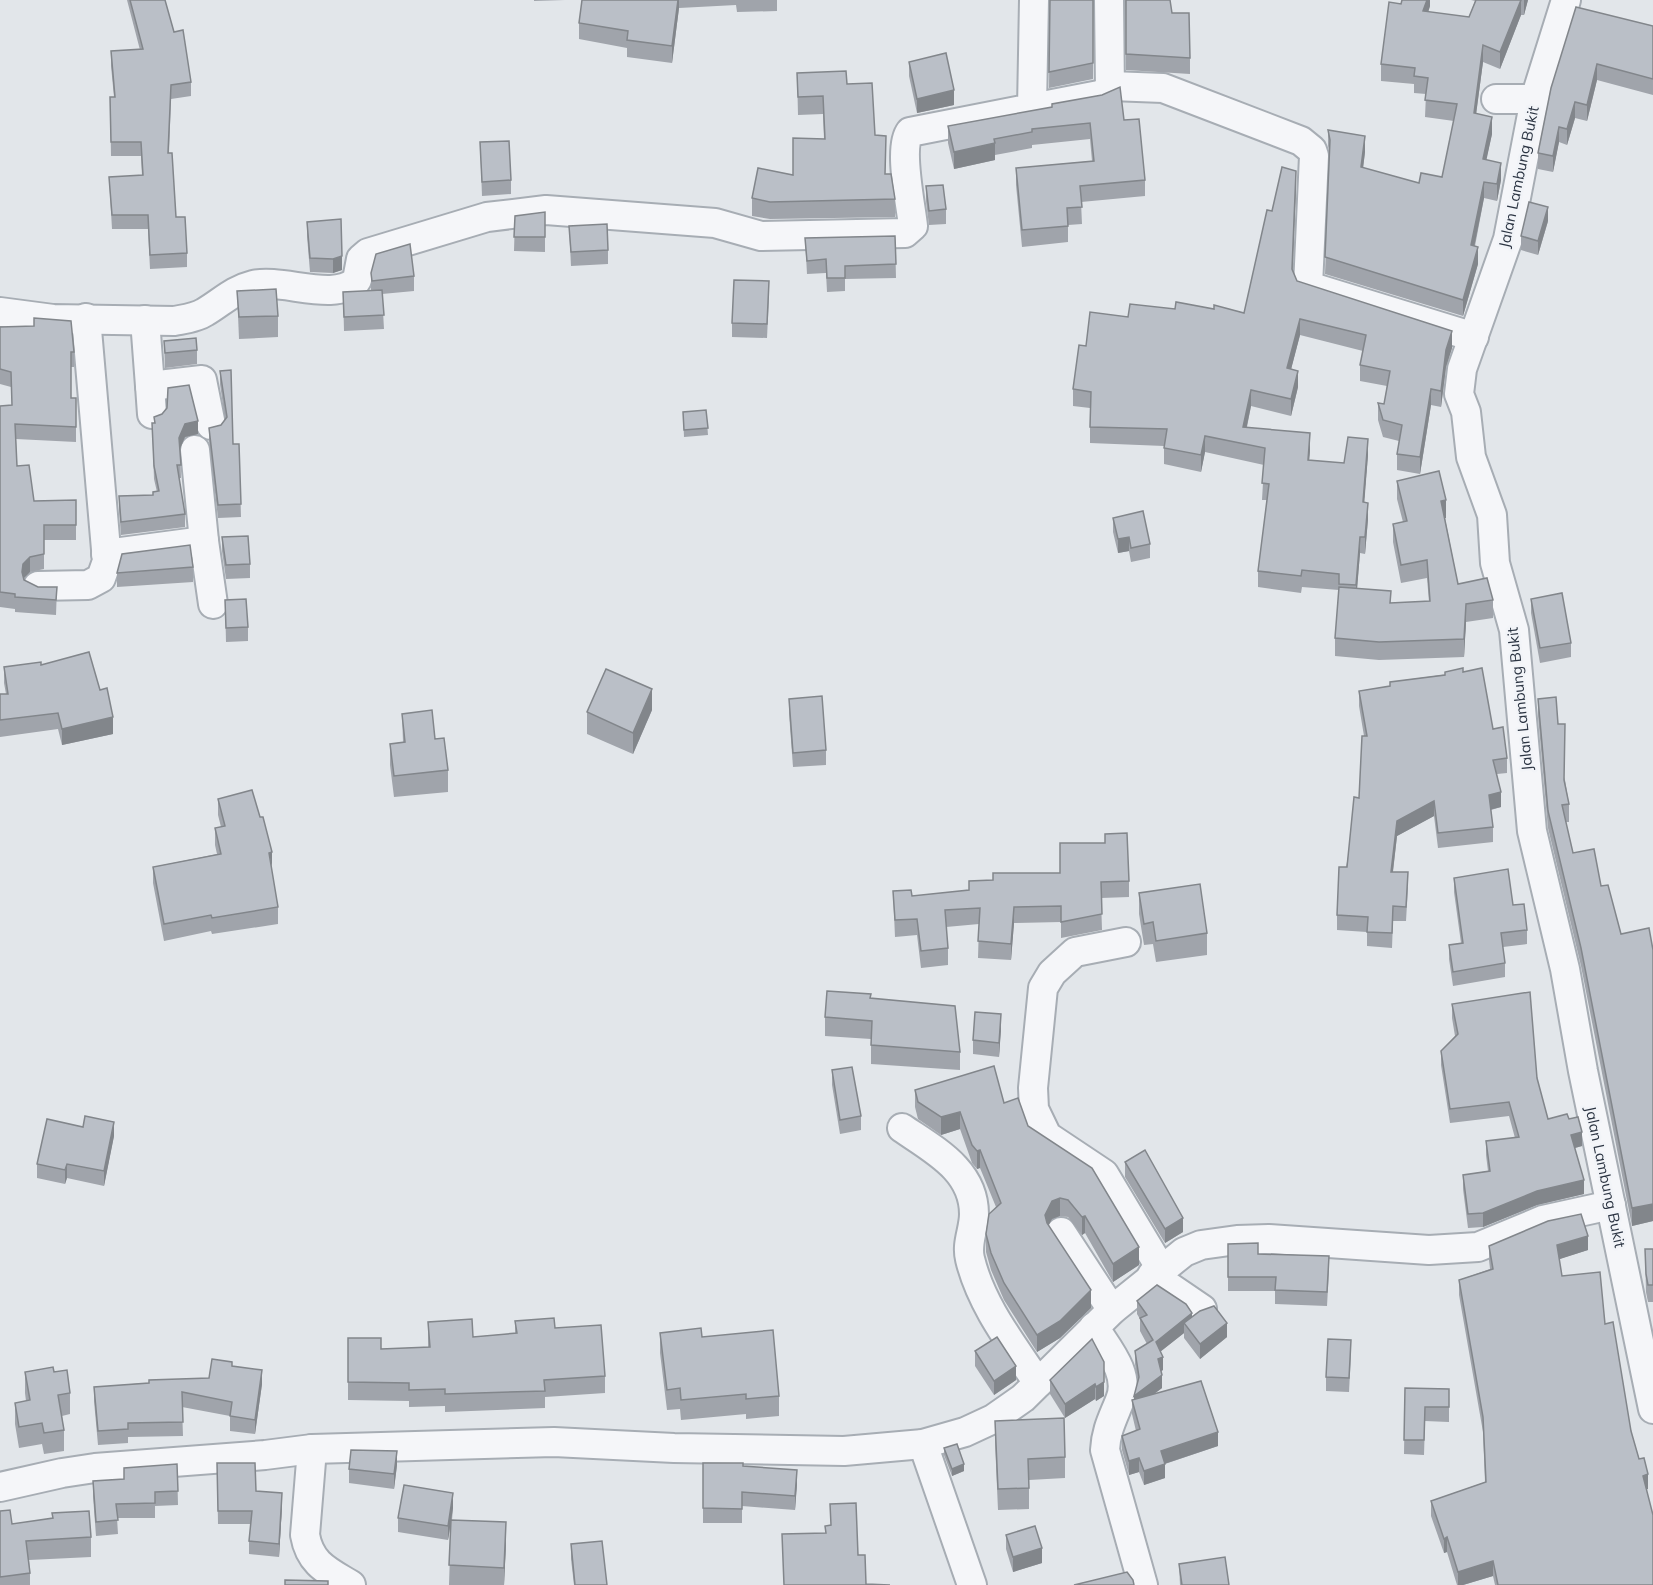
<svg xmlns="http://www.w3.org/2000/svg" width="1653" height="1585" viewBox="0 0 1653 1585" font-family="Mulish,sans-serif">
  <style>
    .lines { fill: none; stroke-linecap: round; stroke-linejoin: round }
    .minor-casing { stroke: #a7adb4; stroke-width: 32 }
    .minor { stroke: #f5f6f9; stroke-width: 28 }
    .wall { fill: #a0a4ab }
    .shaded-wall { fill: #82868b }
    .building { fill: #babfc7; stroke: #82868b; stroke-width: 1.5 }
    .labels { text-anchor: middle; stroke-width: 5; stroke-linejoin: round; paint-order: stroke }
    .street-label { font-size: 15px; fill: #2b3442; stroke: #f2f4f8 }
  </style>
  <rect width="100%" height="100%" fill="#e2e6ea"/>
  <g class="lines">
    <g class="minor-casing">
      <g id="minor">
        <polyline points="1566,0 1535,99 1508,239 1462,369 1459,394 1466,412 1471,457 1492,515 1495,563 1514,630 1532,831 1565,969 1583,1071 1653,1409"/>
        <polyline points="1111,86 1163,88 1301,141 1312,150 1314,156 1308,286 1474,337"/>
        <polyline points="1496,99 1535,99"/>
        <polyline points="1032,108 1099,95 1110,91 1109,0"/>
        <path d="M0 312 53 319 174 321C184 319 196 318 205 312 222 302 233 290 253 285 283 278 335 303 357 280L361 259 368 253 487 217 546 210 715 223 761 236 905 233 913 226C911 205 898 148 910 132L1032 108 1034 0"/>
        <polyline points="145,320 150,386"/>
        <polyline points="152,414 150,386 202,380 211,425"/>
        <polyline points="195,450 204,541"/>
        <polyline points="106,554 204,541 213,604"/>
        <polyline points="38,586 88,585 101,578 107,561 86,318"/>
        <polyline points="1126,942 1075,952 1052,973 1043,988 1033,1088 1034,1109 1047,1136 1104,1174 1161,1269"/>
        <path d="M902 1128C934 1150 974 1170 974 1214 974 1230 966 1243 970 1259 981 1305 1012 1344 1038 1383"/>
        <polyline points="1061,1232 1112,1310"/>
        <polyline points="1152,1275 1202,1309"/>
        <path d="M1094 1327C1107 1348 1131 1374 1120 1400 1113 1418 1106 1430 1105 1450L1143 1585"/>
        <polyline points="923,1444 972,1585"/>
        <path d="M312 1449 305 1535C310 1564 328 1571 351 1585"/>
        <polyline points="0,1487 62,1473 95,1468 265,1455 312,1449 554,1442 674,1448 844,1451 923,1444 965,1432 993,1419 1023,1398 1112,1310 1184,1252 1201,1245 1237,1240 1269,1239 1429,1250 1478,1247 1543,1220 1611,1205"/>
      </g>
    </g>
    <use href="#minor" class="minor"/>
  </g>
  <g class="wall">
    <polygon points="127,0 165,0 174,32 191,82 191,96 171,99 169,153 176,217 187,253 187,267 150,269 148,229 112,229 109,177 142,176 141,156 111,156 110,97 114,97 111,66 111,51 140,50"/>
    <polygon points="534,0 565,0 534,1"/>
    <polygon points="582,0 777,0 777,11 737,12 736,5 679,8 672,63 627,57 627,48 579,39 579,23"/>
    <polygon points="1050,0 1093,0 1093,79 1049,88"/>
    <polygon points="1125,0 1172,13 1190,58 1190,74 1126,70"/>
    <polygon points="1430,0 1430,6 1428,12 1469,17 1475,1 1471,0 1528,0 1524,15 1521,15 1500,69 1483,62 1476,114 1492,134 1486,160 1501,180 1497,201 1484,198 1475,246 1478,264 1463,316 1325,274 1330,154 1328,146 1328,130 1365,152 1363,168 1419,183 1442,177 1454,121 1425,117 1426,94 1414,93 1414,84 1381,81 1381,64 1401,4"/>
    <polygon points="1653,26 1653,95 1597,80 1587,121 1575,118 1567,145 1559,142 1553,172 1538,169 1538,153 1551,88"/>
    <polygon points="909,62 954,105 917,113 909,76"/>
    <polygon points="797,73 847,84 875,135 886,154 885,174 895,199 895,217 770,219 752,216 752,198 793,175 824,139 823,114 798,115"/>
    <polygon points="1124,120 1145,180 1145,196 1081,202 1082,224 1068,225 1068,242 1022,247 1016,185 1016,168 1092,161 1090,139 1032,145 1032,148 995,155 995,160 954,169 948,143 948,126"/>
    <polygon points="480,142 511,180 511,194 482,196"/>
    <polygon points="926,186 946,209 946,224 929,225 926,201"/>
    <polygon points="1296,187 1292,270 1297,281 1452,348 1446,367 1441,407 1431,405 1420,474 1397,470 1397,454 1399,441 1383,437 1378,420 1378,403 1384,404 1387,386 1360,381 1360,365 1363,351 1300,335 1291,369 1298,387 1291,416 1251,406 1247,427 1310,450 1309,460 1344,463 1368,455 1364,502 1368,519 1365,554 1360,553 1357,588 1391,603 1429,602 1427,578 1401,583 1393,542 1393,524 1403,522 1397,499 1397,481 1446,518 1445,518 1458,584 1493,600 1493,618 1466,622 1464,657 1379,660 1335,656 1335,638 1339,590 1302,587 1301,593 1258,587 1258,571 1267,500 1262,500 1264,465 1205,452 1201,472 1164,464 1164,446 1090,443 1090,408 1073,406 1073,389 1086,346 1128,317 1175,309 1214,309 1244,313 1272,211"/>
    <polygon points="545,212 545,252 514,251 515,216"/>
    <polygon points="1548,221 1538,255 1521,250 1521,236"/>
    <polygon points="307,222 342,270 333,273 310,272 307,236"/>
    <polygon points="569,226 608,250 608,264 571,266"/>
    <polygon points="895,236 896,278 845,279 845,291 827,292 826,273 807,274 805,238"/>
    <polygon points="371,273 414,276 414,291 382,294 384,329 344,331 343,292 371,291"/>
    <polygon points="237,291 278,316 278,337 239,339"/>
    <polygon points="769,296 767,338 732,337 732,323"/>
    <polygon points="0,327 74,352 74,367 71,367 71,398 76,398 76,442 16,439 17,466 34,501 76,500 76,540 44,540 44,569 30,572 24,578 24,580 38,587 57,587 56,615 15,612 15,609 0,607 0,406 12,405 11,387 0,384"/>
    <polygon points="164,341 197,350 197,364 165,368"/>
    <polygon points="220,371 233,444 239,444 241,517 218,518 209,441 209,428 221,425 225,419 220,384"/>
    <polygon points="706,410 708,435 684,437 683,412"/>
    <polygon points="152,423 198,434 185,437 180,449 181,478 179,478 185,514 185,527 121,535 119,509 119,496 153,495 157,492 154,479"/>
    <polygon points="1113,518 1150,544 1150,558 1131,562 1129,551 1118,553 1113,532"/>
    <polygon points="222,537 250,564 250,578 226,579 222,551"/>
    <polygon points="193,567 193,582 117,587 117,573"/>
    <polygon points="1531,599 1571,643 1571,657 1540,663 1531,613"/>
    <polygon points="225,600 248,627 248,641 226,642"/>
    <polygon points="41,665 100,690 113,734 62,745 58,729 0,737 0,694 6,694 4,683 4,667"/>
    <polygon points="1463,672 1507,758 1507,773 1497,774 1501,807 1491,810 1493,827 1493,842 1438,848 1434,816 1397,836 1393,872 1408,887 1406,921 1393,921 1392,948 1367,946 1367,932 1337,930 1337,915 1359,798 1364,736 1359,706 1359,691 1390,686 1390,682"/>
    <polygon points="789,699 826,750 826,765 793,767 789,713"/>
    <polygon points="1538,699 1565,780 1569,804 1569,822 1566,822 1573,853 1601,886 1621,934 1653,950 1653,1221 1632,1226 1581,966 1548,828 1538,716"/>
    <polygon points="652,710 633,754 587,734 587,712"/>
    <polygon points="402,714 448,770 448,792 394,797 390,765 390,744 403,742"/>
    <polygon points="218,799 271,869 278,907 278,924 212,934 211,931 164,941 153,883 153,867 217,854 215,845 215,828 221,827 218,815"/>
    <polygon points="1454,878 1513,905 1527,930 1527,944 1503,947 1505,963 1505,977 1453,986 1449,959 1449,945 1461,943 1454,892"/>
    <polygon points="969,881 1129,881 1129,897 1101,898 1102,930 1061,938 1061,922 1014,923 1011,960 978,958 979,924 946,927 948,948 948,965 921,968 917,935 895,937 893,891 912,896 969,890"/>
    <polygon points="1139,893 1207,933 1207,955 1156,962 1153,944 1144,945 1139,914"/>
    <polygon points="871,998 960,1052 960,1070 871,1064 871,1039 825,1036 825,1017"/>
    <polygon points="1452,1004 1537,1078 1548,1119 1569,1119 1582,1146 1575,1148 1584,1194 1537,1205 1483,1227 1468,1228 1463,1189 1463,1175 1488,1171 1486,1155 1486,1141 1515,1138 1509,1116 1450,1123 1441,1065 1441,1051 1455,1036 1452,1018"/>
    <polygon points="1001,1028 999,1057 973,1054 973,1040"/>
    <polygon points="832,1070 861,1116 861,1130 840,1134 832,1085"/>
    <polygon points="915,1090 1004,1103 1028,1126 1139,1265 1113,1282 1085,1233 1082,1235 1068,1217 1060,1216 1052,1219 1048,1225 1091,1308 1060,1338 1037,1352 1004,1300 991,1270 986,1252 986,1234 996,1207 980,1168 977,1169 972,1163 960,1129 941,1135 918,1119 915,1107"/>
    <polygon points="114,1136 104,1186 67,1178 65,1184 37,1178 37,1164"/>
    <polygon points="1125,1162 1183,1232 1165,1243 1125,1177"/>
    <polygon points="1228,1244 1258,1254 1329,1270 1327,1306 1275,1304 1275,1291 1228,1291"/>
    <polygon points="1489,1246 1588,1250 1559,1259 1562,1276 1605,1324 1631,1431 1648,1489 1646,1489 1653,1585 1495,1585 1493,1576 1463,1585 1457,1585 1447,1552 1444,1553 1431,1516 1431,1501 1485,1482 1483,1432 1459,1295 1459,1280 1490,1269 1489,1260"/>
    <polygon points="1645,1249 1653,1249 1653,1302 1648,1302 1646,1292"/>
    <polygon points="1137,1301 1192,1317 1227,1337 1200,1359 1184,1338 1184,1333 1160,1352 1163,1370 1161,1371 1162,1388 1154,1394 1218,1446 1165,1464 1165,1478 1144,1485 1139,1472 1129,1475 1122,1450 1122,1436 1136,1431 1132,1414 1132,1400 1134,1400 1138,1382 1135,1364 1135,1351 1147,1344 1140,1331 1140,1319 1137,1314"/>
    <polygon points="515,1321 555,1328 605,1376 605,1393 545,1397 545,1408 445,1412 445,1406 409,1407 409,1401 348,1400 348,1338 381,1349 428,1347 428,1322 473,1337 515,1333"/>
    <polygon points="660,1333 702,1337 779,1396 779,1416 746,1419 746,1414 681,1420 680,1409 667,1410 660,1353"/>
    <polygon points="1092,1339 1104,1396 1096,1401 1095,1399 1065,1418 1050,1394 1050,1380"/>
    <polygon points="975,1351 1016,1380 994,1395 975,1366"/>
    <polygon points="1351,1354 1349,1392 1326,1391 1326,1377"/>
    <polygon points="232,1366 262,1384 255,1434 230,1431 230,1416 182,1407 183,1436 128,1437 128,1443 98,1445 94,1401 94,1387 209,1378"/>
    <polygon points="25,1372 54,1372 70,1393 70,1414 62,1416 64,1430 64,1451 44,1454 42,1444 19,1448 15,1424 15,1403 26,1401 25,1393"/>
    <polygon points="1405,1388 1449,1389 1449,1422 1425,1421 1424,1455 1404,1454"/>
    <polygon points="995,1421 1065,1457 1065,1478 1029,1480 1029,1509 998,1510 995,1442"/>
    <polygon points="944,1448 964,1471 952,1476 944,1455"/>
    <polygon points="217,1463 256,1491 282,1506 279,1557 249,1554 249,1541 251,1524 218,1524"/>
    <polygon points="703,1463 743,1466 797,1484 795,1510 742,1506 742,1523 703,1523"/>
    <polygon points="177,1464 178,1505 155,1506 155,1518 117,1518 118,1534 96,1536 93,1496 93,1481 124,1479"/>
    <polygon points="397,1465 394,1489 349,1483 349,1469"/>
    <polygon points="453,1508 452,1520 506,1543 504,1585 449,1585 451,1523 448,1540 398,1532 398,1518"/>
    <polygon points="0,1511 12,1524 91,1537 91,1557 29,1560 30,1573 30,1585 0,1585"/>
    <polygon points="1006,1535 1042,1563 1013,1572 1006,1549"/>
    <polygon points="571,1544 607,1585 574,1585 571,1559"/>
    <polygon points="1179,1564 1229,1585 1180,1585"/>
  </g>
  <g class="shaded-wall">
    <polygon points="678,0 679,0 679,8 672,63 672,46"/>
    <polygon points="1427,0 1430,0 1430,6 1423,28 1423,11"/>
    <polygon points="1521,0 1521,15 1500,69 1500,52"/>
    <polygon points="1524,0 1528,0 1524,15"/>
    <polygon points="1483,45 1483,62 1474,130 1474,113"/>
    <polygon points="1597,64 1597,80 1587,121 1587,105"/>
    <polygon points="954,90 954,105 917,113 917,99"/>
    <polygon points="1575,102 1575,118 1567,145 1567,129"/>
    <polygon points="1492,117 1492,134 1483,176 1483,159"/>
    <polygon points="1559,127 1559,142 1553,172 1553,156"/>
    <polygon points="1365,136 1365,152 1361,184 1361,167"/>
    <polygon points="995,143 995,160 954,169 954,152"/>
    <polygon points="1501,163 1501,180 1497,201 1497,184"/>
    <polygon points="1296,171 1296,187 1292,285 1292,269"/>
    <polygon points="1484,182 1484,198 1471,262 1471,245"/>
    <polygon points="1548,207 1548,221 1538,255 1538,241"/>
    <polygon points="1478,247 1478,264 1463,316 1463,300"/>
    <polygon points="342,256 342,270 333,273 333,259"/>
    <polygon points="1300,319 1300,335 1287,385 1287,368"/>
    <polygon points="1452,331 1452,348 1446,367 1441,407 1441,391 1446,350"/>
    <polygon points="1298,371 1298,387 1291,416 1291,399"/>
    <polygon points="1431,389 1431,405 1420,474 1420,457"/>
    <polygon points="1251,390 1251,406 1243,444 1243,427"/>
    <polygon points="198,421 198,434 185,437 179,451 179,438 185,424"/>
    <polygon points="1310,433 1310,450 1308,476 1308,460"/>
    <polygon points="1205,436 1205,452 1201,472 1201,455"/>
    <polygon points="1368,439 1368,455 1363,519 1363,502"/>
    <polygon points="1446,500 1446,518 1441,519 1441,501"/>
    <polygon points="1368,503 1368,519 1365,554 1365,537"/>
    <polygon points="1129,537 1129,551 1118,553 1118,539"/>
    <polygon points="1360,537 1360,553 1356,602 1356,585"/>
    <polygon points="30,557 30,572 23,579 22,572 23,564"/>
    <polygon points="1466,604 1466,622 1464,657 1464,639"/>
    <polygon points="652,689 652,710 633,754 633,733"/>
    <polygon points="113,717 113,734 62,745 62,729"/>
    <polygon points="1501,792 1501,807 1489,810 1489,795"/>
    <polygon points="1434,801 1434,816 1397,836 1391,887 1391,872 1397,821"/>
    <polygon points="272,852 272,868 269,853"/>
    <polygon points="1014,907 1014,923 1011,960 1011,944"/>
    <polygon points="1001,1014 1001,1028 999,1057 999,1043"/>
    <polygon points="960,1112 960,1129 941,1135 941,1117"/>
    <polygon points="114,1122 114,1136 104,1186 104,1171"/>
    <polygon points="1582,1132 1582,1146 1571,1149 1571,1135"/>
    <polygon points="980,1150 980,1168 977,1169 977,1151"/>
    <polygon points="67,1164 67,1178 65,1184 65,1170"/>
    <polygon points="1584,1180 1584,1194 1537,1205 1483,1227 1483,1213 1537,1191"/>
    <polygon points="1060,1198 1060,1216 1052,1219 1045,1232 1045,1215 1052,1201"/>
    <polygon points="1653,1204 1653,1221 1632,1226 1632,1208"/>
    <polygon points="1085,1216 1085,1233 1082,1235 1082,1217"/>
    <polygon points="1183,1218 1183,1232 1165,1243 1165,1229"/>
    <polygon points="1588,1236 1588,1250 1557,1260 1557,1245"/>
    <polygon points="1139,1247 1139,1265 1113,1282 1113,1264"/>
    <polygon points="1091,1290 1091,1308 1060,1338 1037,1352 1037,1335"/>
    <polygon points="1192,1313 1192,1327 1184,1323 1184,1333 1156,1355 1156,1342"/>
    <polygon points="1227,1323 1227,1337 1200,1359 1200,1344"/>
    <polygon points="1163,1357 1163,1370 1158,1373 1158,1359"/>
    <polygon points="1104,1362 1104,1396 1096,1401 1096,1387"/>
    <polygon points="1016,1366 1016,1380 994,1395 994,1381"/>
    <polygon points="262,1370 262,1384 255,1434 255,1420"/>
    <polygon points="1162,1375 1162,1388 1134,1409 1134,1396"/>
    <polygon points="1095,1384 1095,1399 1065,1418 1065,1404"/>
    <polygon points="1218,1432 1218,1446 1161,1465 1161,1451"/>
    <polygon points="397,1451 397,1465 394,1489 394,1474"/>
    <polygon points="1139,1458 1139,1472 1129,1475 1129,1461"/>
    <polygon points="964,1464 964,1471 952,1476 952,1469"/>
    <polygon points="1165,1464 1165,1478 1144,1485 1144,1471"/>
    <polygon points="797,1470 797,1484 795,1510 795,1496"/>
    <polygon points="1648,1474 1648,1489 1643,1490 1643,1476"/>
    <polygon points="282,1493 282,1506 279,1557 279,1544"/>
    <polygon points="453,1493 453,1508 448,1540 448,1526"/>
    <polygon points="506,1522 506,1543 504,1585 504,1568"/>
    <polygon points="1447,1537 1447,1552 1444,1553 1444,1539"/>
    <polygon points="1042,1548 1042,1563 1013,1572 1013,1557"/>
    <polygon points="1493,1561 1493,1576 1463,1585 1458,1585 1458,1572"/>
  </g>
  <g class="building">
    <polygon points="130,0 165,0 174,32 183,30 191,82 171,85 168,153 172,153 176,217 185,217 187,253 150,255 148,215 112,215 109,177 143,175 141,142 111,142 110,97 115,97 111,51 143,49"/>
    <polygon points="582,0 678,0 672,46 627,40 628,31 579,23"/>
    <polygon points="1050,0 1093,0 1093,63 1049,72"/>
    <polygon points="1126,0 1170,0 1172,13 1189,13 1190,58 1126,54"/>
    <polygon points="1402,0 1427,0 1423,11 1469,17 1476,0 1521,0 1500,52 1483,45 1474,113 1492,117 1483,159 1501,163 1497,184 1484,182 1471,245 1478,247 1463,300 1325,257 1330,140 1328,130 1365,136 1361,167 1419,183 1421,173 1442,177 1457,104 1425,100 1428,78 1414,76 1415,68 1381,64 1389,2 1401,4"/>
    <polygon points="1576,7 1653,26 1653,79 1597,64 1587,105 1575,102 1567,129 1559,127 1553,156 1538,153 1551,88"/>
    <polygon points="946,53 954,90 917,99 909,62"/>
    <polygon points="846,71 847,84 872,83 875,135 886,136 885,174 891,174 895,199 770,202 752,198 758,168 793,175 793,138 825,139 823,96 798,97 797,73"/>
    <polygon points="1120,87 1124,120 1139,119 1145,180 1080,186 1082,207 1067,208 1068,226 1022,230 1016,168 1094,161 1090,123 1032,129 1032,132 994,139 995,143 954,152 948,126 1052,107 1052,104 1102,95"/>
    <polygon points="509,141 511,180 482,182 480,142"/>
    <polygon points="1282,167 1296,171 1292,269 1297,281 1452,331 1446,350 1441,391 1431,389 1420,457 1397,454 1402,425 1383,420 1378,403 1384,404 1390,371 1360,365 1366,335 1300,319 1287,368 1298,371 1291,399 1251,390 1243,427 1310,433 1308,460 1344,463 1348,437 1368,439 1363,502 1368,503 1365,537 1360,537 1356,585 1339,584 1339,574 1302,570 1301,576 1258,571 1269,484 1262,483 1265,448 1205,436 1201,455 1164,448 1167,429 1090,427 1091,392 1073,389 1079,345 1086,346 1090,312 1128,317 1130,304 1175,309 1176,302 1214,309 1214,305 1244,313 1267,210 1272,211"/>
    <polygon points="943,185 946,209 929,211 926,186"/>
    <polygon points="1529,202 1548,207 1538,241 1521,236"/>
    <polygon points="545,212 545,237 514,237 515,216"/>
    <polygon points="341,219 342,256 333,259 310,258 307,222"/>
    <polygon points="607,224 608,250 571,252 569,226"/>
    <polygon points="895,236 896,264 845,266 845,278 827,278 826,259 807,261 805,238"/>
    <polygon points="410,244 414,276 372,281 371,273 376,254"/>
    <polygon points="734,280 769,281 767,324 732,323"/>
    <polygon points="276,289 278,316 239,317 237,291"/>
    <polygon points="382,290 384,315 344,317 343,292"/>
    <polygon points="34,318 71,321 74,352 71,352 71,398 76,398 76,427 15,424 17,466 29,465 34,501 76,500 76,525 44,525 44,554 30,557 23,564 22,572 24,580 38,587 57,587 56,600 15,597 15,594 0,592 0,406 12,405 11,372 0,369 0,327 34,326"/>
    <polygon points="196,338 197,350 165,353 164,341"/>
    <polygon points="231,370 233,444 239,444 241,504 218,505 209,428 221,425 227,417 220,371"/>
    <polygon points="189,385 198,421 185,424 179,438 181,465 177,465 185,514 121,522 119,496 153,495 153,492 159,491 154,466 152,423 155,423 154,417 162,414 167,408 168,388"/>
    <polygon points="706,410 708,428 684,430 683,412"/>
    <polygon points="1439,471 1446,500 1441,501 1458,584 1487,578 1493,600 1466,604 1464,639 1379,642 1335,638 1339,587 1391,591 1390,603 1430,601 1427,560 1401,565 1393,524 1407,521 1397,481"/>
    <polygon points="1143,511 1150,544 1131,548 1129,537 1118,539 1113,518"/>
    <polygon points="248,536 250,564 226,565 222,537"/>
    <polygon points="190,545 193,567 117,573 122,554"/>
    <polygon points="1562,593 1571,643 1540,648 1531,599"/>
    <polygon points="246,599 248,627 226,628 225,600"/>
    <polygon points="89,652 100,690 107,688 113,717 62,729 58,713 0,720 0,694 8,694 4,667 41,662 41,665"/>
    <polygon points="1463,668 1463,672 1482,668 1493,729 1503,727 1507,758 1493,760 1501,792 1489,795 1493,827 1438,833 1434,801 1397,821 1391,872 1408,872 1406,907 1393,906 1392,933 1367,932 1368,917 1337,915 1339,867 1347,867 1354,797 1359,798 1362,736 1367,736 1359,691 1390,686 1390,682 1445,675 1445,672"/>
    <polygon points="606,669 652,689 633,733 587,712"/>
    <polygon points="822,696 826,750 793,753 789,699"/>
    <polygon points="1556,697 1558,724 1565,724 1564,780 1569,804 1562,805 1573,853 1594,849 1601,886 1608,885 1621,934 1649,928 1653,950 1653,1204 1632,1208 1581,948 1548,811 1538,699"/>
    <polygon points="432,710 435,739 444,738 448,770 394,776 390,744 405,742 402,714"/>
    <polygon points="252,790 260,817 263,817 272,852 269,853 278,907 212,918 211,915 164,924 153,867 221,854 215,828 225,826 218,799"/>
    <polygon points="1127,833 1129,881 1101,882 1102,914 1061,922 1061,906 1014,907 1011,944 978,941 980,908 945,910 948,948 921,951 917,919 895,920 893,891 911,890 912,896 969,890 969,881 993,880 993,873 1060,873 1060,843 1105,843 1105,834"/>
    <polygon points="1508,869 1513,905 1524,904 1527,930 1501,933 1505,963 1453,972 1449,945 1463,943 1454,878"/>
    <polygon points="1200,884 1207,933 1156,941 1153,922 1144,924 1139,893"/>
    <polygon points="827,991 871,994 870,998 955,1006 960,1052 871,1045 872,1021 825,1017"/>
    <polygon points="1530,992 1537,1078 1548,1119 1567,1114 1569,1119 1578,1117 1582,1132 1571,1135 1584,1180 1537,1191 1483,1213 1468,1214 1463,1175 1490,1171 1486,1141 1519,1137 1509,1102 1450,1109 1441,1051 1458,1034 1452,1004"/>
    <polygon points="975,1012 1001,1014 999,1043 973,1040"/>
    <polygon points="994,1066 1004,1103 1018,1098 1028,1126 1092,1168 1139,1247 1113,1264 1085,1216 1082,1217 1068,1200 1060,1198 1052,1201 1045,1215 1047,1223 1091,1290 1060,1321 1037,1335 1004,1283 991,1253 986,1234 989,1214 1001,1203 980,1150 977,1151 972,1145 960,1112 941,1117 918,1102 915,1090"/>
    <polygon points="852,1067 861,1116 840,1120 832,1070"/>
    <polygon points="85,1116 114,1122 104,1171 67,1164 65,1170 37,1164 47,1119 83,1127"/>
    <polygon points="1145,1150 1183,1218 1165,1229 1125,1162"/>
    <polygon points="1581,1214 1588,1236 1557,1245 1562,1276 1600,1272 1605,1324 1613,1322 1631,1431 1639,1459 1644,1458 1648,1474 1643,1476 1653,1515 1653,1585 1498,1585 1493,1561 1458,1572 1447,1537 1444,1539 1431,1501 1486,1482 1483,1417 1459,1280 1493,1269 1489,1246 1548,1221"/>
    <polygon points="1258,1243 1258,1254 1329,1256 1327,1292 1275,1290 1276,1277 1228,1277 1228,1244"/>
    <polygon points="1645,1249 1653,1249 1653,1285 1648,1285 1646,1274"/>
    <polygon points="1157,1285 1186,1304 1192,1313 1156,1342 1163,1357 1158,1359 1162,1375 1134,1396 1139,1377 1135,1351 1153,1340 1140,1318 1147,1315 1137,1301"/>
    <polygon points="1214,1306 1227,1323 1200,1344 1184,1323 1200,1311"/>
    <polygon points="554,1318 555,1328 601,1325 605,1376 544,1380 545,1391 445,1394 445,1389 409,1390 409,1383 348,1382 348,1338 381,1338 381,1349 430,1347 428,1322 472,1319 473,1337 517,1333 515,1321"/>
    <polygon points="701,1328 702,1337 773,1330 779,1396 746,1399 746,1394 681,1400 680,1388 667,1390 660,1333"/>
    <polygon points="997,1337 1016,1366 994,1381 975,1351"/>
    <polygon points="1092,1339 1104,1362 1104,1382 1096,1387 1095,1384 1065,1404 1050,1380"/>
    <polygon points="1328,1339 1351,1340 1349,1378 1326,1377"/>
    <polygon points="212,1359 232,1362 232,1366 262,1370 255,1420 230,1416 232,1402 182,1392 183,1422 128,1423 128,1429 98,1431 94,1387 149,1383 149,1380 209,1378"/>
    <polygon points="53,1367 54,1372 67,1370 70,1393 58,1395 64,1430 44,1433 42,1423 19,1427 15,1403 30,1400 25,1372"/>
    <polygon points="1201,1381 1218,1432 1161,1451 1165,1464 1144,1471 1139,1458 1129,1461 1122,1436 1140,1429 1132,1400"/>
    <polygon points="1405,1388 1449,1389 1449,1407 1425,1407 1424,1440 1404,1440"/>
    <polygon points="1064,1418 1065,1457 1028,1459 1029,1488 998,1489 995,1421"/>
    <polygon points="957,1444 964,1464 952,1469 944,1448"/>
    <polygon points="351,1450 397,1451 394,1474 349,1469"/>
    <polygon points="217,1463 255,1463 256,1491 282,1493 279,1544 249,1541 252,1511 218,1511"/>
    <polygon points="703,1463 743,1463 743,1466 797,1470 795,1496 742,1492 742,1509 703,1508"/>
    <polygon points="177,1464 178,1491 155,1492 155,1503 116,1504 118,1520 96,1522 93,1481 124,1479 124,1468"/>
    <polygon points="404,1485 453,1493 448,1526 398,1518"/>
    <polygon points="856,1503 858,1555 865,1555 866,1584 890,1585 784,1585 782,1534 826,1533 825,1526 831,1525 830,1504"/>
    <polygon points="10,1510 12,1524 53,1518 52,1513 89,1511 91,1537 26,1541 30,1573 0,1577 0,1511"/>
    <polygon points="451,1520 506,1522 504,1568 449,1565"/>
    <polygon points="1035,1526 1042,1548 1013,1557 1006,1535"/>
    <polygon points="602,1541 607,1585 575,1585 571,1544"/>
    <polygon points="1225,1557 1229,1585 1182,1585 1179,1564"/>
    <polygon points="1127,1572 1133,1580 1134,1585 1074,1585"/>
    <polygon points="285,1580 328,1581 328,1585 285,1585"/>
  </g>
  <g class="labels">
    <g class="street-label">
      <text transform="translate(1519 177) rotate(-78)" y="5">Jalan Lambung Bukit</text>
      <text transform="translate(1520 699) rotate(-96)" y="5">Jalan Lambung Bukit</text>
      <text transform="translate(1605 1177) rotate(78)" y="5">Jalan Lambung Bukit</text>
    </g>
  </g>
</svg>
